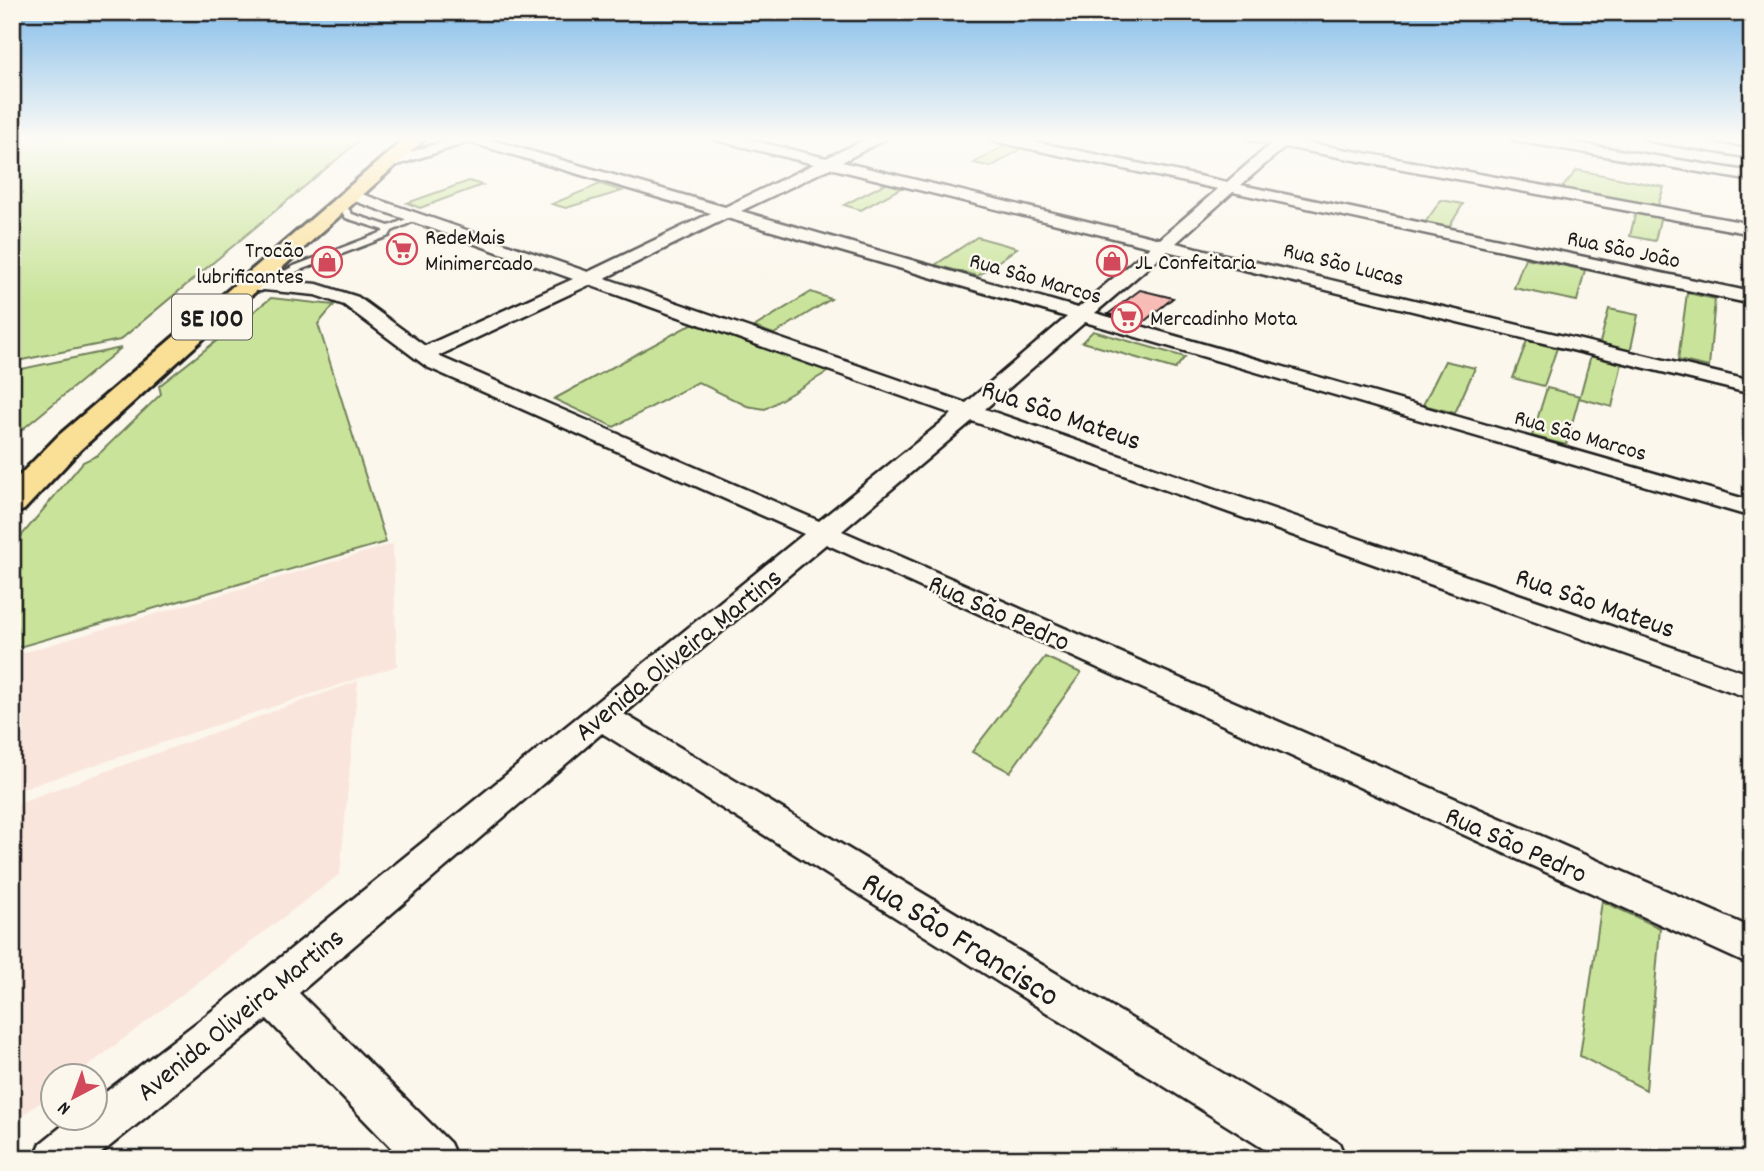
<svg xmlns="http://www.w3.org/2000/svg" width="1764" height="1171" viewBox="0 0 1764 1171" font-family="Dekko,sans-serif">
  <style>
    .built { fill: #fae5dc }
    .green { fill: #c9e49a; stroke: #72805b; stroke-width: 2 }
    .building { fill: #f7bcb6; stroke: #1c1c1c; stroke-width: 2 }
    .lines { fill: none; stroke-linecap: round; stroke-linejoin: round }
    .lane-casing { stroke: #1c1c1c; stroke-width: 5 }
    .street-casing { stroke: #1c1c1c; stroke-width: 5 }
    .primary-casing { stroke: #1c1c1c; stroke-width: 6 }
    .lane { fill: #fbf7ec; fill-rule: evenodd }
    .street { fill: #fbf7ec; fill-rule: evenodd }
    .primary { fill: #fadf96; fill-rule: evenodd }
    .labels { text-anchor: middle; stroke-width: 5; stroke-linejoin: round; paint-order: stroke }
    .far-poi-label { font-size: 23px; fill: #1c1c1c; stroke: #fbf7ec; text-anchor: start }
    .far-street-label { font-size: 23px; fill: #1c1c1c; stroke: #fbf7ec }
    .shield { fill: #fbf7ec; stroke: #5f5e5a; stroke-width: 2 }
    .shield-label { font-size: 26px; font-weight: bold; fill: #1c1c1c }
    .street-label { font-size: 28px; fill: #1c1c1c; stroke: #fbf7ec }
    .near-street-label { font-size: 33px; fill: #1c1c1c; stroke: #fbf7ec }
  </style>
  <rect width="100%" height="100%" fill="#fbf7ec"/>
  <filter id="ink" filterUnits="userSpaceOnUse"><feTurbulence type="fractalNoise" baseFrequency=".0143" numOctaves="2"/><feDisplacementMap in="SourceGraphic" scale="14" xChannelSelector="R" yChannelSelector="G"/><feConvolveMatrix kernelMatrix="1 2 1 2 8 2 1 2 1" color-interpolation-filters="sRGB"/></filter>
  <g filter="url(#ink)">
    <g class="built">
      <polygon points="393,544 397,666 12,792 12,656"/>
      <polygon points="358,681 340,874 75,1076 52,1076 52,1094 12,1123 12,805"/>
    </g>
    <g class="green">
      <polygon points="12,137 364,137 120,340 12,362"/>
      <polygon points="1008,144 1024,147 991,167 974,163"/>
      <polygon points="1577,170 1664,187 1657,208 1561,189"/>
      <polygon points="469,181 482,185 420,208 407,203"/>
      <polygon points="886,183 903,187 861,210 844,205"/>
      <polygon points="600,184 622,191 566,208 552,204"/>
      <polygon points="1441,200 1463,204 1448,229 1424,224"/>
      <polygon points="1636,211 1661,215 1655,241 1630,236"/>
      <polygon points="977,237 1017,248 978,276 935,265"/>
      <polygon points="1525,258 1585,270 1577,301 1514,288"/>
      <polygon points="811,292 831,299 774,334 754,327"/>
      <polygon points="1687,293 1715,299 1709,367 1678,360"/>
      <polygon points="271,298 334,305 318,324 386,542 12,649 12,547 83,462 98,455 161,394 159,386"/>
      <polygon points="1609,309 1638,315 1630,353 1599,346"/>
      <polygon points="697,321 829,371 765,409 747,406 698,382 614,427 554,399"/>
      <polygon points="1093,331 1185,357 1175,369 1082,342"/>
      <polygon points="1528,338 1558,345 1544,386 1513,378"/>
      <polygon points="121,348 12,438 12,371"/>
      <polygon points="1591,355 1622,363 1612,407 1579,398 1566,445 1532,436 1547,388 1580,396"/>
      <polygon points="1445,361 1475,368 1455,413 1423,405"/>
      <polygon points="1045,657 1081,673 1010,772 972,752"/>
      <polygon points="1602,901 1660,928 1646,1090 1580,1056"/>
    </g>
    <polygon class="building" points="1140,290 1173,298 1141,324 1108,314"/>
    <g class="lines">
      <g class="lane-casing">
        <polygon id="lane" points="338,203 344,203 352,214 389,226 414,216 421,218 392,231 389,236 300,270 261,291 255,291 255,287 294,266 383,232 384,230 346,218 337,205"/>
      </g>
      <g class="street-casing">
        <g id="street">
          <path d="M457 137H481L725 207 814 164 716 140 714 137H738L826 158 871 137H889L842 162 1160 239 1218 189 993 141 986 137H1013L1227 182 1271 144 1250 140 1248 137H1295L1293 140 1752 224V234L1285 147 1241 185 1752 292V304L1233 192 1176 243 1752 381V394L1167 251 1095 313 1752 501V517L1085 322 985 409 1752 675V699L972 421 842 531 1752 928V966L826 544 624 714 1339 1143 1346 1159H1280L602 733 299 993 450 1143 457 1159H402L267 1019 94 1159H34L41 1143 72 1118H94V1101L255 978 804 534 427 367 344 305 315 295 244 288 241 284 250 278 317 284 358 297 425 346 573 279 346 198 343 195 346 192H356L588 272 711 213 469 142 391 167 384 163 386 160ZM830 168 1150 247 1078 308 741 211ZM727 218 1067 317 966 403 605 278ZM589 285 952 414 819 521 438 356Z"/>
          <polygon points="1509,137 1540,137 1752,172 1752,181 1516,141"/>
          <polygon points="1643,137 1675,137 1752,150 1752,158 1650,141"/>
        </g>
      </g>
      <g class="primary-casing">
        <polygon id="primary" points="407,137 427,137 80,450 24,510 12,514 12,483 58,436"/>
      </g>
      <use href="#lane" class="lane"/>
      <use href="#street" class="street"/>
      <use href="#primary" class="primary"/>
    </g>
  </g>
  <linearGradient id="sky" x2="0" y2="1"><stop stop-color="#84bdea"/><stop offset="0.46" stop-color="#fdfbf6"/><stop offset="1" stop-color="#fdfbf6" stop-opacity="0"/></linearGradient>
  <rect width="1764" height="301" fill="url(#sky)"/>
  <defs>
    <g id="supermarket-ring" transform="scale(1.575)"><circle r="9.5" fill="#fbf7ec" stroke="#d1495b" stroke-width="1.5"/><path d="M-6-5.5h2.5l.6 2H6L4.5 2H-2.5L-4.4-4H-6ZM-1.5 3.2a1.3 1.3 0 1 0 .1 0ZM3 3.2a1.3 1.3 0 1 0 .1 0Z" fill="#d1495b"/></g>
    <g id="shop-ring" transform="scale(1.575)"><circle r="9.5" fill="#fbf7ec" stroke="#d1495b" stroke-width="1.5"/><path d="M-5-2.5h2.3a2.7 3.5 0 0 1 5.4 0H5L5.5 6h-11ZM-1.5-2.5h3a1.5 2.3 0 0 0-3 0Z" fill="#d1495b"/></g>
  </defs>
  <g fill-rule="evenodd">
    <use href="#supermarket-ring" x="402" y="249"/>
    <use href="#shop-ring" x="1112" y="261"/>
    <use href="#shop-ring" x="327" y="262"/>
    <use href="#supermarket-ring" x="1127" y="317"/>
  </g>
  <g class="labels">
    <g class="far-poi-label">
      <text x="425" y="244">RedeMais<tspan x="425" dy="26">Minimercado</tspan></text>
      <text x="304" y="257" text-anchor="end">Trocão<tspan x="304" dy="26">lubrificantes</tspan></text>
      <text x="1135" y="269">JL Confeitaria</text>
      <text x="1150" y="325">Mercadinho Mota</text>
    </g>
    <g class="far-street-label">
      <text transform="translate(1624 248) rotate(12)" y="8">Rua São João</text>
      <text transform="translate(1344 263) rotate(14)" y="8">Rua São Lucas</text>
      <text transform="translate(1036 277) rotate(16)" y="8">Rua São Marcos</text>
      <text transform="translate(1581 434) rotate(16)" y="8">Rua São Marcos</text>
    </g>
    <rect class="shield" x="172" y="294.5" width="80" height="45" rx="5"/>
    <g class="shield-label">
      <text x="212" y="326">SE 100</text>
    </g>
    <g class="street-label">
      <text transform="translate(1062 413) rotate(19)" y="10">Rua São Mateus</text>
      <text transform="translate(1596 601) rotate(19)" y="10">Rua São Mateus</text>
      <text transform="translate(1000 611) rotate(24)" y="10">Rua São Pedro</text>
      <text transform="translate(677 653) rotate(-39)" y="10">Avenida Oliveira Martins</text>
      <text transform="translate(1517 843) rotate(24)" y="10">Rua São Pedro</text>
      <text transform="translate(239 1013) rotate(-39)" y="10">Avenida Oliveira Martins</text>
    </g>
    <g class="near-street-label">
      <text transform="translate(962 937) rotate(32)" y="12">Rua São Francisco</text>
    </g>
  </g>
  <rect width="1764" height="1171" fill="none" stroke="#fbf7ec" stroke-width="42"/>
  <rect x="21" y="21" width="1722" height="1129" fill="none" stroke="#1c1c1c" stroke-width="2.5" filter="url(#ink)"/>
  <g transform="translate(74 1097) rotate(221)"><circle r="33" fill="#fbf7ec" stroke="#a29f99" stroke-width="2"/>
  <path d="M0-5L12 26L0 18L-12 26Z" fill="#d1495b"/>
  <text y="-10" font-size="19" font-weight="bold" text-anchor="middle" fill="#1c1c1c">N</text>
  </g>
</svg>
